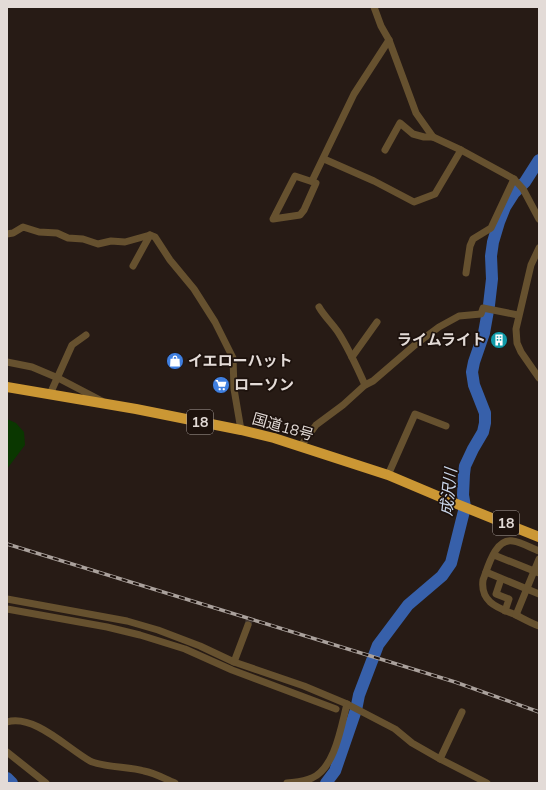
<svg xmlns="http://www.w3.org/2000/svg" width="546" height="790" viewBox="0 0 546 790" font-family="Mulish,'Noto Sans JP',sans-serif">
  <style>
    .green { fill: #0a3700 }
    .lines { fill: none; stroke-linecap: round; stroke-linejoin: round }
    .river { stroke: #3760aa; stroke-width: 12 }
    .minor-tunnel { stroke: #433832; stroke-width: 7; stroke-dasharray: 7 3.5; stroke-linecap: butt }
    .minor { stroke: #66512f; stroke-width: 7 }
    .highway { stroke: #cb9734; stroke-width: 10 }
    .rail-casing { stroke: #aaa19c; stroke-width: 3.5 }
    .rail { stroke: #1d120d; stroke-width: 2; stroke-dasharray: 6; stroke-linecap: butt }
    .labels { text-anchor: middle; stroke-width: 3.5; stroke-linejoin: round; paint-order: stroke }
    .shield { fill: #1d120d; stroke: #a89f9a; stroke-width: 1 }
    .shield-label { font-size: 14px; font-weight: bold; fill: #e3dbd7 }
    .poi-label { font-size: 15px; font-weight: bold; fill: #e3dbd7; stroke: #1d120d; text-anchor: start }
    .street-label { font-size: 15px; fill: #e3dbd7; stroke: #1d120d }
    .water-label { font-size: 16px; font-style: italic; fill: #c9d6ea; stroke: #1d120d }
  </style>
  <rect width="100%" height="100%" fill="#271b15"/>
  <polygon class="green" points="7,419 16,423 24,432 25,445 7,469"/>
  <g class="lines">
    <g class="river">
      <polyline points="7,778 12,783"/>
      <polyline points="326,783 335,771 356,710 359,695 378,645 408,605 442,576 451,563 465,507 463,495 464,474 465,466 473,449 483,432 485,423 485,413 474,385 472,372 474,362 484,333 489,305 492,279 491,256 493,242 499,222 505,207 514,193 525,182 539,160"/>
    </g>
    <polyline class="minor-tunnel" points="248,625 250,617"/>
    <g class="minor">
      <polyline points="374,7 381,26 389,40 416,113 433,137"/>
      <polyline points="385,150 400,123 413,134 424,137 433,137 461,150 514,179 523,189 539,219"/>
      <polyline points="324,159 374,181 414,202 435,194 461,150"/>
      <polygon points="295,176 316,183 304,210 300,215 273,219"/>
      <polyline points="312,181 354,94 389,40"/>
      <polyline points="7,234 13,233 23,227 39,232 57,233 68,238 83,239 98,244 111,241 125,242 150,235 155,237 170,260 194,289 215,322 233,358 234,389 241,430"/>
      <polyline points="539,248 531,265 516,329 517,343 521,352 539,378"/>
      <polyline points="133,266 150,235"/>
      <polyline points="466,273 470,246 473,239 491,228 514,179"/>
      <path d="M319 307C324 316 332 323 338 332 349 349 357 367 365 385"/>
      <polyline points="352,357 377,322"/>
      <polyline points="7,362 32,367 58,378 102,401"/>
      <polyline points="50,394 72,345 86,335"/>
      <polyline points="300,447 316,425 343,405 365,385 373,381 416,344 439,327 459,316 481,314 483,308 518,315"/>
      <polyline points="388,475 415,414 446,426"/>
      <path d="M539 551C531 548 521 542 513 541 495 538 488 567 483 580 480 603 499 608 516 615 524 619 531 623 539 626"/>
      <polyline points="494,555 539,573"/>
      <polyline points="486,572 539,594"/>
      <polyline points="501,579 496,594 509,599 505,611"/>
      <polyline points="7,599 127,621 158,630 200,646 234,662 304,686 347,704 395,729 412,743 440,759 487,783"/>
      <polyline points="7,609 107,627 140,635 185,649 232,670 336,709"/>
      <polyline points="516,615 539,559"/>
      <polyline points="234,662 248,625"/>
      <path d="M7 722C34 714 67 748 90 761 101 767 131 767 144 771 155 773 165 779 175 783"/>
      <polyline points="7,752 46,783"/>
      <polyline points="440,759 462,712"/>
      <path d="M287 783C295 782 304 782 312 778 335 768 341 727 347 704"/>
    </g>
    <polyline class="highway" points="7,387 136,409 241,430 274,438 388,475 452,502 539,537"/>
    <g class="rail-casing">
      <polyline id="rail" points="7,544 455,682 539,712"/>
    </g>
    <use href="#rail" class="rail"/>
  </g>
  <defs>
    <g id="building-disc" transform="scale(0.9)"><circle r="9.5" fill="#0f9aa8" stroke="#1d120d"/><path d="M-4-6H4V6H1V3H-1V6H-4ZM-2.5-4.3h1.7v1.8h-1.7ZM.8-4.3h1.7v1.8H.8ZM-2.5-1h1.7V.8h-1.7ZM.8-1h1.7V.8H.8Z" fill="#fff"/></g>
    <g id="shop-disc" transform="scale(0.9)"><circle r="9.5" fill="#3f7fe0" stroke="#1d120d"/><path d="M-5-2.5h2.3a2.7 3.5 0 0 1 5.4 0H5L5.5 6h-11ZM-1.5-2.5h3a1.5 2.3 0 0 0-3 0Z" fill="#fff"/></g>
    <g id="supermarket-disc" transform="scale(0.9)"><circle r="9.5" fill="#3f7fe0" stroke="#1d120d"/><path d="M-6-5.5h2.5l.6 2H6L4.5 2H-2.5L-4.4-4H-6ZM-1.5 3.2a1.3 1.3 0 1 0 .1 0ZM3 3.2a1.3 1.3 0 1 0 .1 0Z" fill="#fff"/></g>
  </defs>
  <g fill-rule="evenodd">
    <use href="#building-disc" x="499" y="340"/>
    <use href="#shop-disc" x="175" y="361"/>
    <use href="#supermarket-disc" x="221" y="385"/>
  </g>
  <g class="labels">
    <g class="shield">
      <rect x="187" y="410" width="26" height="24" rx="3"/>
      <rect x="493" y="511" width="26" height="24" rx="3"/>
    </g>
    <g class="shield-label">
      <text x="200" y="427">18</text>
      <text x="506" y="528">18</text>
    </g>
    <g class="poi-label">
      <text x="486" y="345" text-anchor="end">ライムライト</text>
      <text x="188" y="366">イエローハット</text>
      <text x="234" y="390">ローソン</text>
    </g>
    <g class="street-label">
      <text transform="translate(283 427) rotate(16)" y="5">国道18号</text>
    </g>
    <g class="water-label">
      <text transform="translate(448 492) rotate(-84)" y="6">成沢川</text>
    </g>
  </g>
  <rect width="546" height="790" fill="none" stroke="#e3dbd7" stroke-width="16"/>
</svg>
